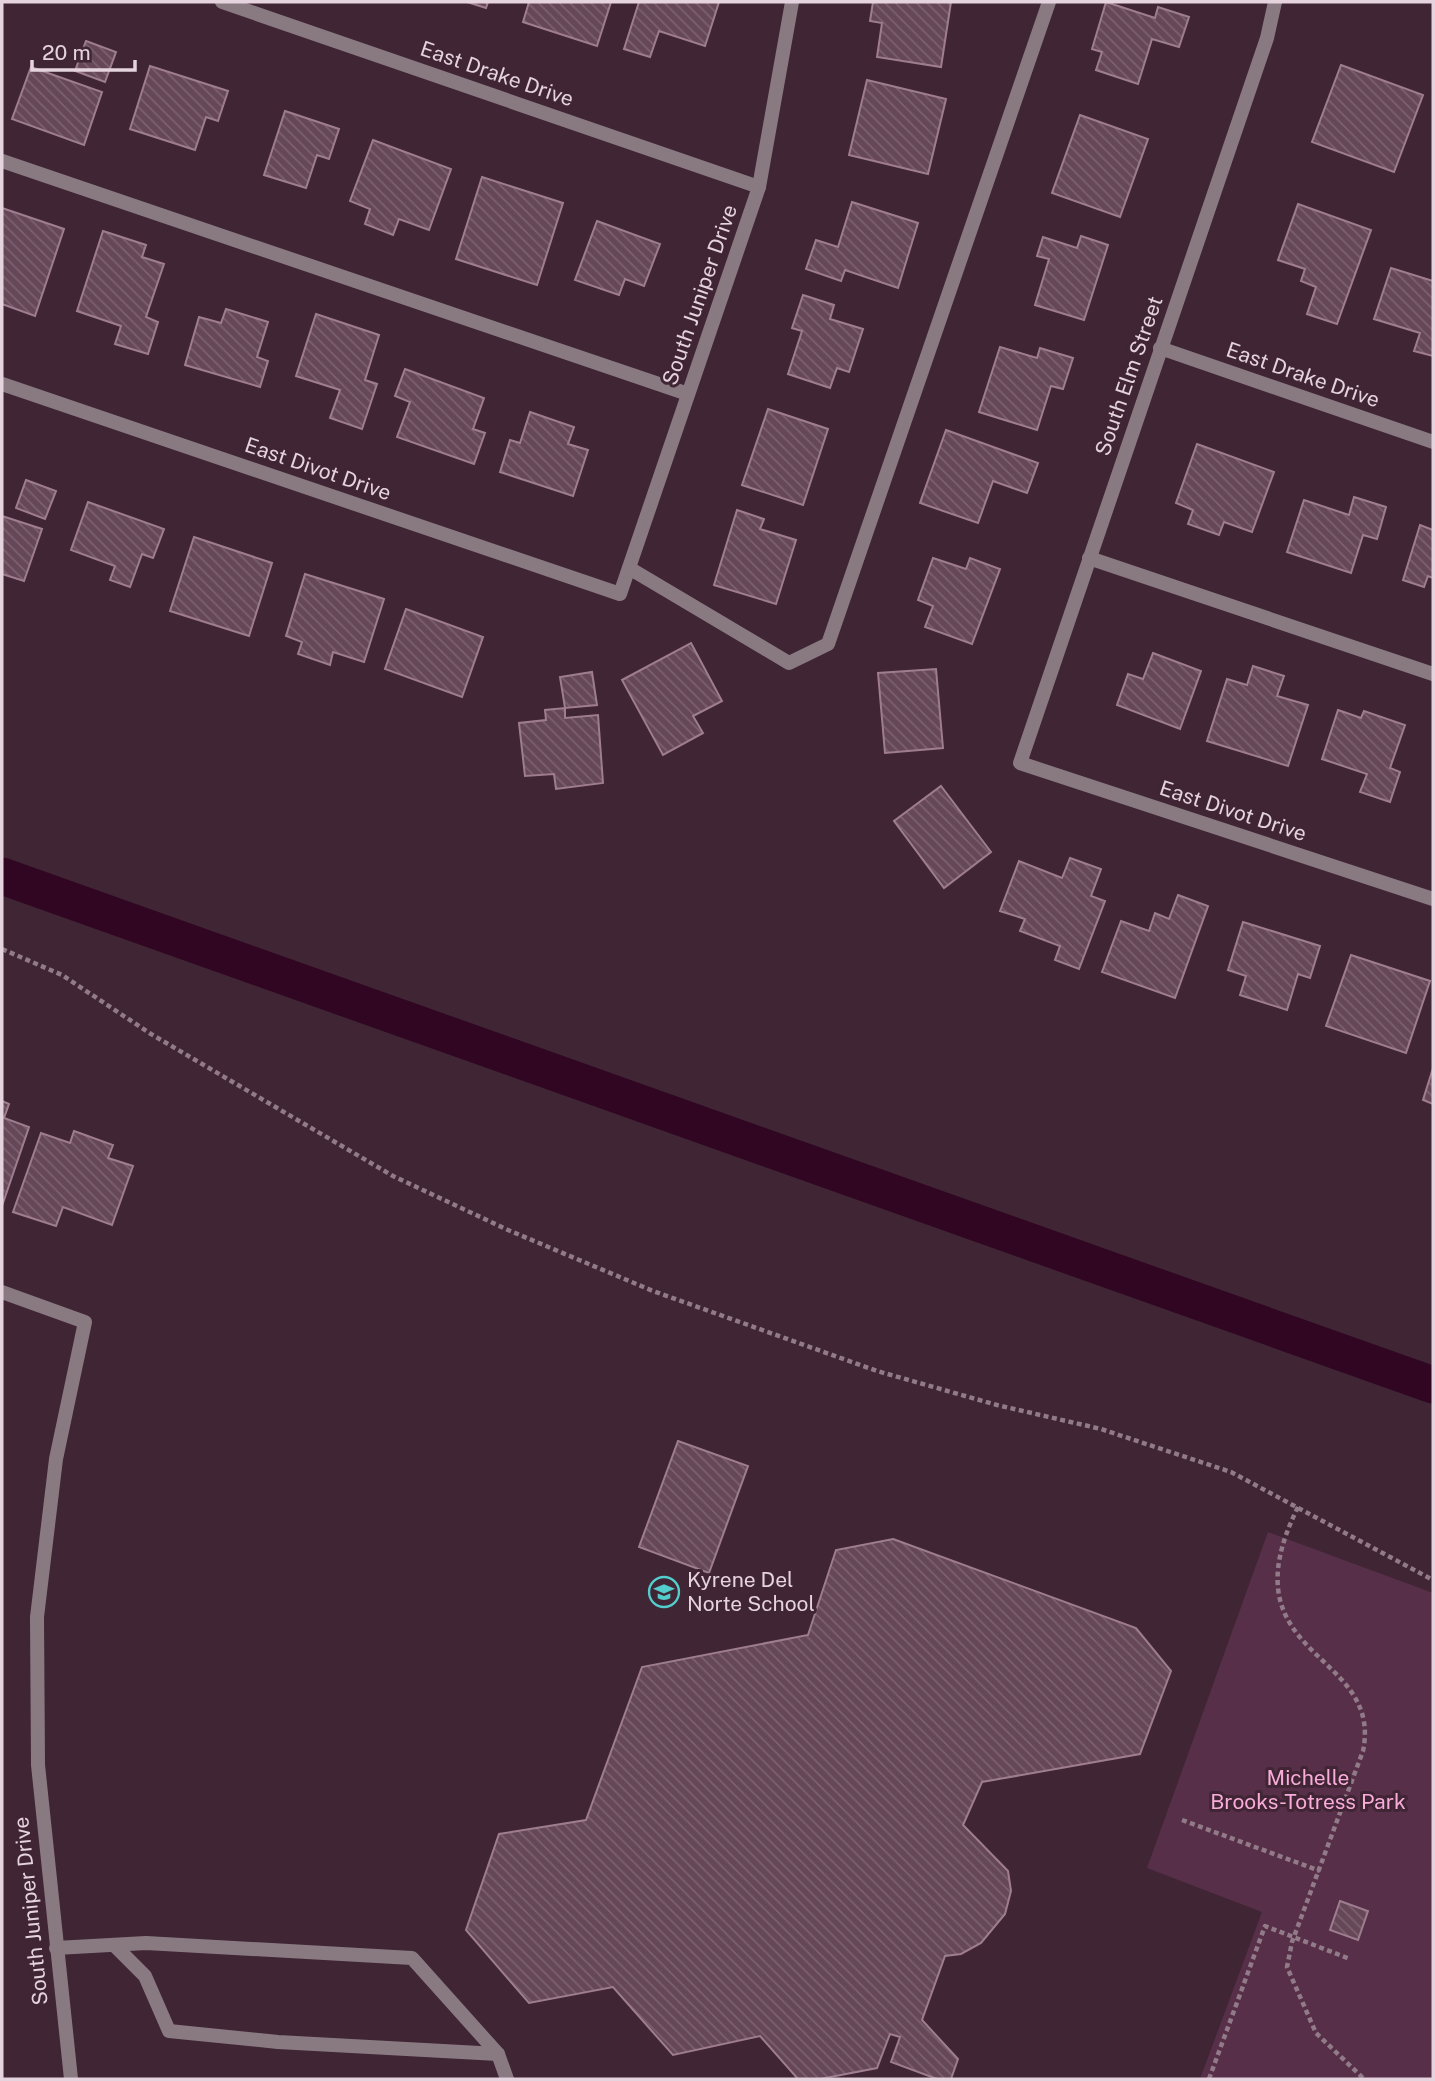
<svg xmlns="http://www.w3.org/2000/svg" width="1435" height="2081" viewBox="0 0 1435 2081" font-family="'Public Sans',sans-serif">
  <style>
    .green { fill: #582f48 }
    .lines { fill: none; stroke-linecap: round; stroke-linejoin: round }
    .canal { stroke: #300622; stroke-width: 37 }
    .building { fill: url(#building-back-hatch); stroke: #9e7d8f; stroke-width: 2 }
    .path { stroke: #917b88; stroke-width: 4.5; stroke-dasharray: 5 3.5; stroke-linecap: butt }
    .service { stroke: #897a82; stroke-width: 14 }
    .minor { stroke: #897a82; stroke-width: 14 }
    .labels { text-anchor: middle; stroke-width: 6; stroke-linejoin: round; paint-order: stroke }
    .street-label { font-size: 21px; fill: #e5d3dd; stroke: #402535 }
    .poi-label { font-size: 21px; fill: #e5d3dd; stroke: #402535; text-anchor: start }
    .park-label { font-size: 21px; fill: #f9acd9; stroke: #402535 }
  </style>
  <defs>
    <pattern id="building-back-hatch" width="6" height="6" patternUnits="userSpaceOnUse" patternTransform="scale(1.75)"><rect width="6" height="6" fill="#654758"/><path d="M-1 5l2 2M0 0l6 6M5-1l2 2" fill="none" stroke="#7b6170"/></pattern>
  </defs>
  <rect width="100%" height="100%" fill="#402535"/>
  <polygon class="green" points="1268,1532 1433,1593 1433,2079 1200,2079 1262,1912 1147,1868"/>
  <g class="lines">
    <polyline class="canal" points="2,876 1433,1385"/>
  </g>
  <g class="building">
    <polygon points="467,2 488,2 486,8"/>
    <polygon points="529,2 611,2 597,46 523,22"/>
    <polygon points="639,2 719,2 705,46 659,31 650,57 624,49"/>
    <polygon points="873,2 951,2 941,67 877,57 882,23 870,21"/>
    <polygon points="1106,2 1155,18 1158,7 1189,17 1179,47 1152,39 1138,84 1096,70 1102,52 1092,49"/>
    <polygon points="86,41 116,52 105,82 75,71"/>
    <polygon points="1341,65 1423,95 1394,172 1312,142"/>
    <polygon points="150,66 228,91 218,121 206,117 195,150 130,129"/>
    <polygon points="31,67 102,92 84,145 12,119"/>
    <polygon points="867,80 946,99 928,174 849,155"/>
    <polygon points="285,111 339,129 329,159 317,155 306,188 264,175"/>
    <polygon points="1080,115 1148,139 1120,217 1052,193"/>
    <polygon points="373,140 451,169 429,230 399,219 393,235 365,224 370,209 350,201"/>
    <polygon points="482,177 563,203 537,285 456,259"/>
    <polygon points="852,202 918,223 898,288 845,270 841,281 806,269 816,240 838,247"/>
    <polygon points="1298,204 1371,230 1337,324 1307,314 1316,287 1301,281 1305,269 1278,260"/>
    <polygon points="2,208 64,229 35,316 2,304"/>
    <polygon points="597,221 660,244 644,286 625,279 619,295 575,280"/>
    <polygon points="103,231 146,245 142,257 164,264 146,317 158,322 148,354 115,344 121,326 77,311"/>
    <polygon points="1081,236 1108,245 1084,320 1035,305 1049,259 1037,256 1043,237 1077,248"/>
    <polygon points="1391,268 1433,281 1433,356 1414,351 1420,333 1374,319"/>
    <polygon points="803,295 834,305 830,319 863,329 849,372 837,368 830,388 788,374 802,331 792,328"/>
    <polygon points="226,309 268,322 257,357 268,361 260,387 185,365 199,317 221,323"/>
    <polygon points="316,314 379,335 365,380 377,384 362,429 330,418 340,390 296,376"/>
    <polygon points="1000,347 1037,358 1040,348 1073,358 1063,389 1051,386 1037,430 979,412"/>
    <polygon points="405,369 484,398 473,429 485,433 474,464 397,437 410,402 395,396"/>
    <polygon points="768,409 828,429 803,505 742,485"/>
    <polygon points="530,412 574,427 568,444 588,450 573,496 500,472 510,440 520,443"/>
    <polygon points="946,430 1038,463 1027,493 993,481 978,523 920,503"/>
    <polygon points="1197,444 1274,472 1252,532 1224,522 1219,535 1188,524 1193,510 1176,503"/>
    <polygon points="26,480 56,491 45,519 16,508"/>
    <polygon points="1354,497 1386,507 1377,539 1363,535 1351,573 1287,552 1304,500 1349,515"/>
    <polygon points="88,502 164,529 153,558 142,554 130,587 110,580 115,566 71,550"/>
    <polygon points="737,510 764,519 760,529 796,540 776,604 714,585"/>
    <polygon points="2,516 42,529 24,581 2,574"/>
    <polygon points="1420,525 1433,530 1433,578 1428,576 1424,587 1403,580"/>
    <polygon points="194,537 272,563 249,636 170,611"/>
    <polygon points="933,558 966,569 970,558 1000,569 972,644 925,627 933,606 918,600"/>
    <polygon points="305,574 384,599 364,662 333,652 330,665 298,654 302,642 286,636"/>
    <polygon points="406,609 483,637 462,697 385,669"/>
    <polygon points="691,643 722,701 693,716 703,733 663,755 622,680"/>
    <polygon points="1153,653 1201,671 1180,729 1117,705 1128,674 1143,679"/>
    <polygon points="1253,666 1284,676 1277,696 1308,705 1288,766 1207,741 1227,679 1247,685"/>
    <polygon points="936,669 943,748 885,753 878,673"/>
    <polygon points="592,672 597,705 565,708 560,677"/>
    <polygon points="565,708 565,718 598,715 603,783 556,789 554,774 525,776 519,723 546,720 545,710"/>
    <polygon points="1338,710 1361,718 1364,711 1405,725 1390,768 1400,772 1390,802 1360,792 1367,774 1322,759"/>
    <polygon points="941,786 991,852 944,888 894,821"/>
    <polygon points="1070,858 1101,869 1091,896 1105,901 1079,969 1055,960 1060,946 1020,931 1025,919 1000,911 1019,861 1062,878"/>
    <polygon points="1178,895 1208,906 1175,998 1102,972 1121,921 1149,931 1155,913 1169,919"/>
    <polygon points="1243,922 1320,946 1310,978 1298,974 1287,1010 1240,995 1246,976 1228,970"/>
    <polygon points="1351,955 1430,981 1406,1053 1326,1026"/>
    <polygon points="1433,1068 1433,1104 1423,1100"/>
    <polygon points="2,1101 9,1104 4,1118 29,1127 2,1206"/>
    <polygon points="74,1131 113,1145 108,1158 133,1166 112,1225 63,1207 56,1226 13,1212 41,1133 70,1143"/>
    <polygon points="678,1441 748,1466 709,1573 639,1547"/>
    <polygon points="893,1539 1136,1628 1171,1671 1140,1754 982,1782 963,1825 1008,1871 1011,1891 1005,1914 981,1943 961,1954 945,1956 922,2020 958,2059 951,2079 937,2079 891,2062 900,2037 890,2034 877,2068 820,2079 798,2079 760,2036 673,2055 613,1987 529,2003 466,1930 499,1834 586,1820 642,1667 808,1635 836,1550"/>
    <polygon points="1340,1901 1368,1911 1358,1940 1330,1930"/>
  </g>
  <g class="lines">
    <g class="path">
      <polyline points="2,949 62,975 151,1034 393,1176 508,1230 653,1291 877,1371 997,1405 1101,1429 1231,1472 1433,1580"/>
      <path d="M1298 1507C1222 1660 1384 1649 1363 1751L1292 1942 1287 1967 1316 2033 1364 2079"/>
      <polyline points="1182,1820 1320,1871"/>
      <polyline points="1209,2079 1265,1926 1350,1959"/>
    </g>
    <g class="service">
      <polyline points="2,161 688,394"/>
      <polyline points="1089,558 1433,674"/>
      <polyline points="629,568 789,663 828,644 1049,2"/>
      <polyline points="114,1945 145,1976 169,2031 278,2042 498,2054"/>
      <polyline points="56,1948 146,1943 412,1958 498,2054 507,2079"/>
    </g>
    <g class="minor">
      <polyline points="222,2 759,187"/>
      <polyline points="1275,2 1267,38 1020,763 1433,899"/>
      <polyline points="1160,348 1433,442"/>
      <polyline points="2,384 620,594 759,187 792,2"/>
      <polyline points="2,1292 85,1322 56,1459 37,1617 38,1765 71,2079"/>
    </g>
  </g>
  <defs>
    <g id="school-ring" transform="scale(1.575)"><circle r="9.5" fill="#402535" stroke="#53cdcb" stroke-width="1.5"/><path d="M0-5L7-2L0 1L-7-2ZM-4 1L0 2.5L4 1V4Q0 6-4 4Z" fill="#53cdcb"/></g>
  </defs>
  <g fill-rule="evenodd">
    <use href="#school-ring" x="664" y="1592"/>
  </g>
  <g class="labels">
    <g class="street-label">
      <text transform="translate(497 74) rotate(19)" y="7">East Drake Drive</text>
      <text transform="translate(700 295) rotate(-71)" y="7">South Juniper Drive</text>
      <text transform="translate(1303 375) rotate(19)" y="7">East Drake Drive</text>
      <text transform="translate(1129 376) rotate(-71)" y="7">South Elm Street</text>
      <text transform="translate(318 469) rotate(19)" y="7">East Divot Drive</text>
      <text transform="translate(1233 811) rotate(18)" y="7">East Divot Drive</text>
      <text transform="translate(31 1911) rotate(-96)" y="7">South Juniper Drive</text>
    </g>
    <g class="poi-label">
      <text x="687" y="1587">Kyrene Del<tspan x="687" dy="24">Norte School</tspan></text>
    </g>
    <g class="park-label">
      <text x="1308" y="1785">Michelle<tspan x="1308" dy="24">Brooks-Totress Park</tspan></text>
    </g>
  </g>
  <rect width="1435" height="2081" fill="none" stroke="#e5d3dd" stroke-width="7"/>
  <path d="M32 60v10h103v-10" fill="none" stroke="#e5d3dd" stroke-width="3.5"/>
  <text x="42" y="60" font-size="21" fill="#e5d3dd" stroke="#402535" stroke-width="5" paint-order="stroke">20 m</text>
</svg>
